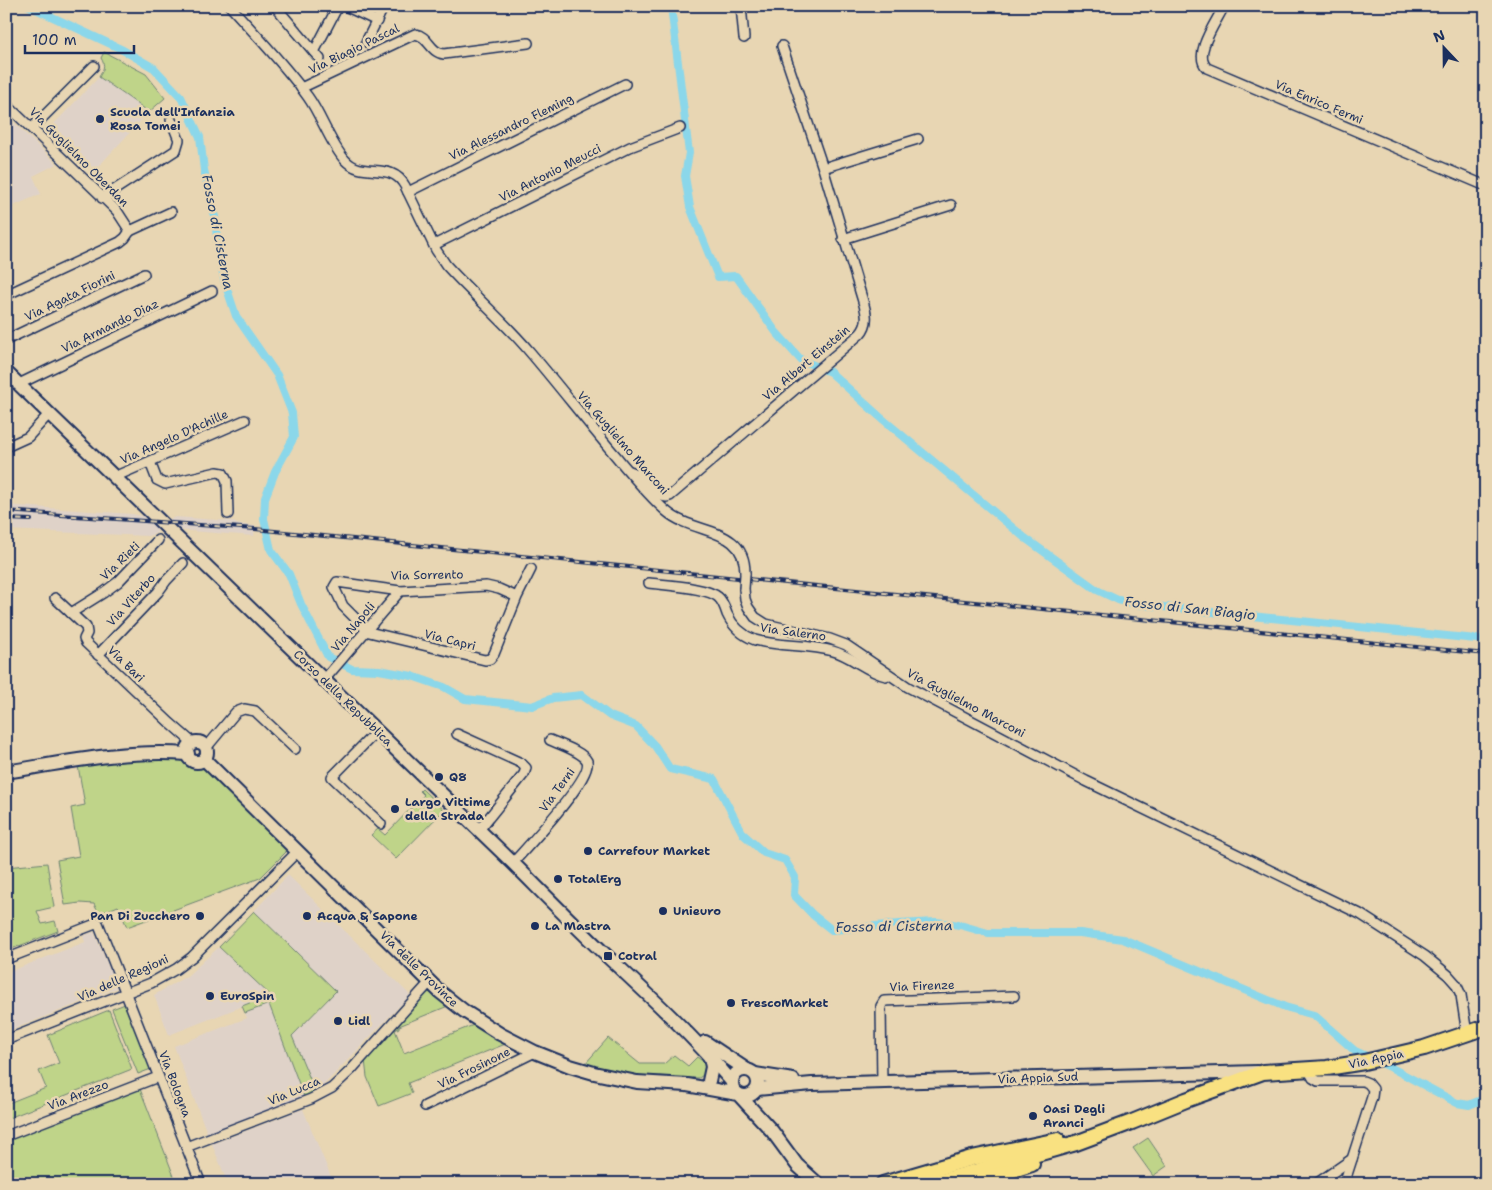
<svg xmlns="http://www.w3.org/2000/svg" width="1492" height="1190" viewBox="0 0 1492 1190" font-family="'Shantell Sans',sans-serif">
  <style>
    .built { fill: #dfd2c8 }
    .green { fill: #bfd489; stroke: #6d8274 }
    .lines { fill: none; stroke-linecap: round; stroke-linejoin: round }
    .canal { stroke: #8bd7ea; stroke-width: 8 }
    .street-casing { stroke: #1b2f5e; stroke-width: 12 }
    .secondary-casing { stroke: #1b2f5e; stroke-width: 16 }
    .primary-casing { stroke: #1b2f5e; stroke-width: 18 }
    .street { stroke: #e8d6b3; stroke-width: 9 }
    .secondary { stroke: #e8d6b3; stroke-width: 12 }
    .primary { stroke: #f9e181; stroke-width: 14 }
    .rail-casing { stroke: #1b2f5e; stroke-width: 4 }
    .rail { stroke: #e8d6b3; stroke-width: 2; stroke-dasharray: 5.5; stroke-linecap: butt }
    .street-bridge-casing { stroke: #1b2f5e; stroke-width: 12; stroke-linecap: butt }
    .street-bridge { stroke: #e8d6b3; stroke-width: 9 }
    .poi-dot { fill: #1b2f5e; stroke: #e8d6b3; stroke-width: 2 }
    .labels { text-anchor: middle; stroke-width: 5; stroke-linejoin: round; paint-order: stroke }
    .street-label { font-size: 12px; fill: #1b2f5e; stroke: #e8d6b3 }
    .poi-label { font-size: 12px; font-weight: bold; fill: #1b2f5e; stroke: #e8d6b3; text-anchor: start }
    .water-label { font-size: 14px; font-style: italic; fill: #26406c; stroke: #e8d6b3 }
  </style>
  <rect width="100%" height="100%" fill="#e8d6b3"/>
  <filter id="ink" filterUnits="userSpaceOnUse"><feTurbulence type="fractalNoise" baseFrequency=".02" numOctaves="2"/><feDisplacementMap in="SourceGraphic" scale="10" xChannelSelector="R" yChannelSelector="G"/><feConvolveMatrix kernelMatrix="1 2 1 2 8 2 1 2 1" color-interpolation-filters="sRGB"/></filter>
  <g filter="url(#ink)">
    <g class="built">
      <polygon points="99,77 149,112 95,170 51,127"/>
      <polygon points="6,115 57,164 33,176 41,194 6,209"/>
      <polygon points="6,505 132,514 147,517 157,528 157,533 148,536 6,530"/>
      <polygon points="176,517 232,521 237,524 255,526 254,536 177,530 169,519"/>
      <polygon points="288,875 410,995 316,1093 292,1036 336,991 254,911"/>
      <polygon points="94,932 117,988 6,1032 6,973 85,942 83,936"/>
      <polygon points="219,947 271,995 169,1035 154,995 187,976"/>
      <polygon points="269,1004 304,1097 207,1133 174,1046 247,1018 245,1013"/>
      <polygon points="303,1109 334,1184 228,1184 212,1144"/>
    </g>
    <g class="green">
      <path d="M104 52 146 74 165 98 149 112 99 77C103 70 106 66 101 58Z"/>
      <path d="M179 758C186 764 192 770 201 767L210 770 286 848V852L260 878 127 927 118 906 99 914 94 904 80 903 65 905 57 860 79 856 71 808 85 805 78 766 112 760Z"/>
      <polygon points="422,789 444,810 396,859 371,835 378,829 385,835 424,795 420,791"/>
      <polygon points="47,863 54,907 37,911 42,924 55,921 58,931 6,951 6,867"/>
      <polygon points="254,911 336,991 292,1036 316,1093 304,1097 269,1004 245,1013 242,1006 270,995 219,947"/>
      <polygon points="430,992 433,992 448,1006 399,1026 399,1028 395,1030 404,1053 476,1024 508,1043 408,1083 412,1093 379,1106 367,1077 365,1060 425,994"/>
      <polygon points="125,1004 151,1069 138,1074 112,1009"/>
      <polygon points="109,1010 132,1069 6,1119 6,1104 46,1088 39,1071 59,1063 48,1035"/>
      <polygon points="608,1038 640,1064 664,1064 674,1055 688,1066 697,1057 709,1066 707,1072 699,1078 630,1075 584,1065"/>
      <polygon points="140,1089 177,1184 8,1184 6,1141"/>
      <polygon points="1148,1138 1167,1166 1153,1176 1133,1148"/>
    </g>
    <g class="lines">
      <g class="canal">
        <polyline points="29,6 121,49 154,68 181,97 200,137 204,170 215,217 218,249 225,283 236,316 277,375 292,413 294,437 275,472 265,498 264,519 271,550 289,574 301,604 328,657 352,669 379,670 412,676 444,687 465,699 532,706 553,698 582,695 610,716 636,726 655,746 670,769 714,779 743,834 764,853 785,860 795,877 794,895 813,915 832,930 899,924 936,922 960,925 988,933 1080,933 1123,939 1285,1007 1314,1015 1355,1051 1388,1066 1457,1103 1469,1105 1486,1098"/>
        <polyline points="671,6 689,153 685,176 690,207 718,277 736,276 776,332 801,360 816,366"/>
        <polyline points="823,369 830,372 879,416 1025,538 1097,590 1118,600 1135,604 1486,640"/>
      </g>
      <g class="street-casing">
        <g id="street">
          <path d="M230 6C256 35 285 65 308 97 321 115 331 145 345 160 363 180 391 160 405 186L436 250 446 265C473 295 504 321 530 352 559 386 586 421 615 455 631 474 647 494 666 511 694 536 746 525 745 574"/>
          <polyline points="275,6 320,59"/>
          <polyline points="345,6 377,21"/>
          <polyline points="741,6 744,38"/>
          <path d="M1224 6C1217 21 1192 54 1207 68L1486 186"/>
          <polyline points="366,42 384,6"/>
          <polyline points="314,52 338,6"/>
          <path d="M301 88 415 34C429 36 429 52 444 54L528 43"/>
          <polyline points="6,104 117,211 130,231"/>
          <polyline points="32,128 94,66"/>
          <polyline points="823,168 918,139"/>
          <polyline points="408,192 625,84"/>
          <polyline points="102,198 176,150 179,140 171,120"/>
          <polyline points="130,231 171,212"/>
          <polyline points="843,239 951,205"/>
          <polyline points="434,245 630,147 680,128"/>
          <polyline points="6,295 120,242 125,238 130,231"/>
          <polyline points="6,340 144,274"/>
          <polyline points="19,384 212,291"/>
          <polyline points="6,447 28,437 49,414"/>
          <polyline points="150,462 157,480 165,484 217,472 223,473 227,481 228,514"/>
          <path d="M630 471C646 475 650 490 662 496 666 498 666 497 670 496L860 334C870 323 866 311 862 298L823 168 782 46"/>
          <polyline points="114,477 245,420"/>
          <path d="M649 583C664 585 707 587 718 597 723 601 725 608 727 614 733 627 742 635 755 640 780 647 808 644 833 651 852 656 867 672 886 676"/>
          <polyline points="744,589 745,599 748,607 755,617 766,624 830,639 846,645 908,687 1086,781 1360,914 1425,956 1448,975 1456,984 1461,995 1467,1034"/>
          <polyline points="517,597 499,589 486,586 400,591 337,582 334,587 343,606 369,632 485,660 490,659 494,654 517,597 531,569"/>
          <polyline points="55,598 86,627 87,633 84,639 86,643 170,723 193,743"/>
          <polyline points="71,613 103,593 118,582 158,540"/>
          <polyline points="98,655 158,592 166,581 183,563"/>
          <polyline points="324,680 400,591"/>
          <polyline points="377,731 332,777 381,824"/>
          <polyline points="457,734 521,763 526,768 524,774 479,830"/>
          <polyline points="206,748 236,712 244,709 255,711 295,749"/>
          <path d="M513 863C526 848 593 778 587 761 583 752 559 744 550 740"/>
          <polyline points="6,959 98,923 201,1184"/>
          <polyline points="6,1040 151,983 176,969 192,957 298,851"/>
          <polyline points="1308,1069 1313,1078 1318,1081 1363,1081 1368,1083 1373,1089 1372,1097 1344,1184"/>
          <polyline points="882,1083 881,1006 884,1001 1014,996"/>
          <polyline points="425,1106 535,1052"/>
          <polyline points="6,1136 158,1077"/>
          <polyline points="186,1147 311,1099 332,1088 351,1070 430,982"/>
          <polyline points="1316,1184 1352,1159"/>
        </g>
      </g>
      <g class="secondary-casing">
        <g id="secondary">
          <path d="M6 372 513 863C544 894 576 927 608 957 651 997 694 1037 732 1082"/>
          <circle cx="197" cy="752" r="10"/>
          <polyline points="205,758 208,763 440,992 464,1011 500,1034 535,1052 570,1066 594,1073 637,1082 687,1085 738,1094 772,1131 797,1165 818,1184"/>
          <path d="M6 772C67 762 126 749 188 754"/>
          <polyline points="705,1042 747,1070"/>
          <circle cx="745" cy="1083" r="13"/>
          <polyline points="755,1074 793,1080"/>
          <polyline points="709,1081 712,1067 710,1057"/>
          <polyline points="757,1089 812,1084 1257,1072"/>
        </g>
      </g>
      <g class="primary-casing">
        <g id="primary">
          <polyline points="883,1184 972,1158 1058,1140"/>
          <polyline points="931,1184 1076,1143 1132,1122 1186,1100 1263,1072 1327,1068 1364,1062 1424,1048 1486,1027"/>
          <polyline points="969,1184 1032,1164"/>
        </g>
      </g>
      <use href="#street" class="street"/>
      <use href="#secondary" class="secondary"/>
      <use href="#primary" class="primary"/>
      <g class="rail-casing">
        <g id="rail">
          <polyline points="6,511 255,529 1486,654"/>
          <polyline points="6,519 31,520"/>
        </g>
      </g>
      <use href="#rail" class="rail"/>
      <g class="street-bridge-casing">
        <polyline id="street-bridge" points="744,589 745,574"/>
      </g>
      <use href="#street-bridge" class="street-bridge"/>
    </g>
  </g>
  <g class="poi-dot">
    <circle cx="100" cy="119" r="5"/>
    <circle cx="439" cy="777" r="5"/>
    <circle cx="395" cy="809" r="5"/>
    <circle cx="588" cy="851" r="5"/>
    <circle cx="558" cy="879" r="5"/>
    <circle cx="663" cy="911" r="5"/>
    <circle cx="200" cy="916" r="5"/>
    <circle cx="307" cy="916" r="5"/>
    <circle cx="535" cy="926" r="5"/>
    <rect x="603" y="951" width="10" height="10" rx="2.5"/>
    <circle cx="210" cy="996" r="5"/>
    <circle cx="731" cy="1003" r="5"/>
    <circle cx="338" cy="1021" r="5"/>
    <circle cx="1033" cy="1116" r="5"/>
  </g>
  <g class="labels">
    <g class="street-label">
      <text transform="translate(354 49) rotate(-26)" y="4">Via Biagio Pascal</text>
      <text transform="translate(1319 102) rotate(23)" y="4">Via Enrico Fermi</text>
      <text transform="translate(511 127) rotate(-26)" y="4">Via Alessandro Fleming</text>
      <text transform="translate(79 157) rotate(45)" y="4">Via Guglielmo Oberdan</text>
      <text transform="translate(550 173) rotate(-27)" y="4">Via Antonio Meucci</text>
      <text transform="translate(70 296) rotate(-26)" y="4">Via Agata Fiorini</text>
      <text transform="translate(110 326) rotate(-26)" y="4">Via Armando Diaz</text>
      <text transform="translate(806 363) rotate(-40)" y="4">Via Albert Einstein</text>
      <text transform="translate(174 437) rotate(-24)" y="4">Via Angelo D'Achille</text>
      <text transform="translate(623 443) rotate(49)" y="4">Via Guglielmo Marconi</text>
      <text transform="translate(120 561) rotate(-44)" y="4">Via Rieti</text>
      <text transform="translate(427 575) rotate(-1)" y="4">Via Sorrento</text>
      <text transform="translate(131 600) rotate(-48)" y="4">Via Viterbo</text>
      <text transform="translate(353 627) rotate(-50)" y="4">Via Napoli</text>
      <text transform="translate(793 632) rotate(8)" y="4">Via Salerno</text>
      <text transform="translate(450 640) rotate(14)" y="4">Via Capri</text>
      <text transform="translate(126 664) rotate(44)" y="4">Via Bari</text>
      <text transform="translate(343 698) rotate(44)" y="4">Corso della Repubblica</text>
      <text transform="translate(966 703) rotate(28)" y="4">Via Guglielmo Marconi</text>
      <text transform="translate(557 790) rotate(-54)" y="4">Via Terni</text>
      <text transform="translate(419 969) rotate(44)" y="4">Via delle Province</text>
      <text transform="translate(123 978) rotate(-24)" y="4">Via delle Regioni</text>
      <text transform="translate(922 986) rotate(-2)" y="4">Via Firenze</text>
      <text transform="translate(1376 1059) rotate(-12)" y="4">Via Appia</text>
      <text transform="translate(474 1068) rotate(-26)" y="4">Via Frosinone</text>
      <text transform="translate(1038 1078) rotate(-2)" y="4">Via Appia Sud</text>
      <text transform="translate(175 1084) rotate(69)" y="4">Via Bologna</text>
      <text transform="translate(294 1091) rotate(-23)" y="4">Via Lucca</text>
      <text transform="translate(78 1095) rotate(-21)" y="4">Via Arezzo</text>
    </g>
    <g class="poi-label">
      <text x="110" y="116">Scuola dell'Infanzia<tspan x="110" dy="14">Rosa Tomei</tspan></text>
      <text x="449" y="781">Q8</text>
      <text x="405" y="806">Largo Vittime<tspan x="405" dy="14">della Strada</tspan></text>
      <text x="598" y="855">Carrefour Market</text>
      <text x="568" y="883">TotalErg</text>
      <text x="673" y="915">Unieuro</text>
      <text x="190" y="920" text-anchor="end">Pan Di Zucchero</text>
      <text x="317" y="920">Acqua &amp; Sapone</text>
      <text x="545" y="930">La Mastra</text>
      <text x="618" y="960">Cotral</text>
      <text x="220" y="1000">EuroSpin</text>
      <text x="741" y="1007">FrescoMarket</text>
      <text x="348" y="1025">Lidl</text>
      <text x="1043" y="1113">Oasi Degli<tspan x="1043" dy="14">Aranci</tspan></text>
    </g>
    <g class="water-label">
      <text transform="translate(218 232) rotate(79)" y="5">Fosso di Cisterna</text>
      <text transform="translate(1190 608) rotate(6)" y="5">Fosso di San Biagio</text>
      <text transform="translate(894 926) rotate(-1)" y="5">Fosso di Cisterna</text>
    </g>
  </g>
  <rect width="1492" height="1190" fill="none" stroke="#e8d6b3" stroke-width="25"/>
  <rect x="12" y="12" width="1467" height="1165" fill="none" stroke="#1b2f5e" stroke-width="2" filter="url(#ink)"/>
  <g transform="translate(1444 48) rotate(338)" stroke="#e8d6b3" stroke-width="4" paint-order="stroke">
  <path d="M0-4L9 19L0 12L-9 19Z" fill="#1b2f5e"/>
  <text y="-8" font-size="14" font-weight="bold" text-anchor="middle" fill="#1b2f5e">N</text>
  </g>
  <path d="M25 45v8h109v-8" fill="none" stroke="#1b2f5e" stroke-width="2.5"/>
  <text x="32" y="45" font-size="15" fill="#1b2f5e" stroke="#e8d6b3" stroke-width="4" paint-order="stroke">100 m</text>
</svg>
